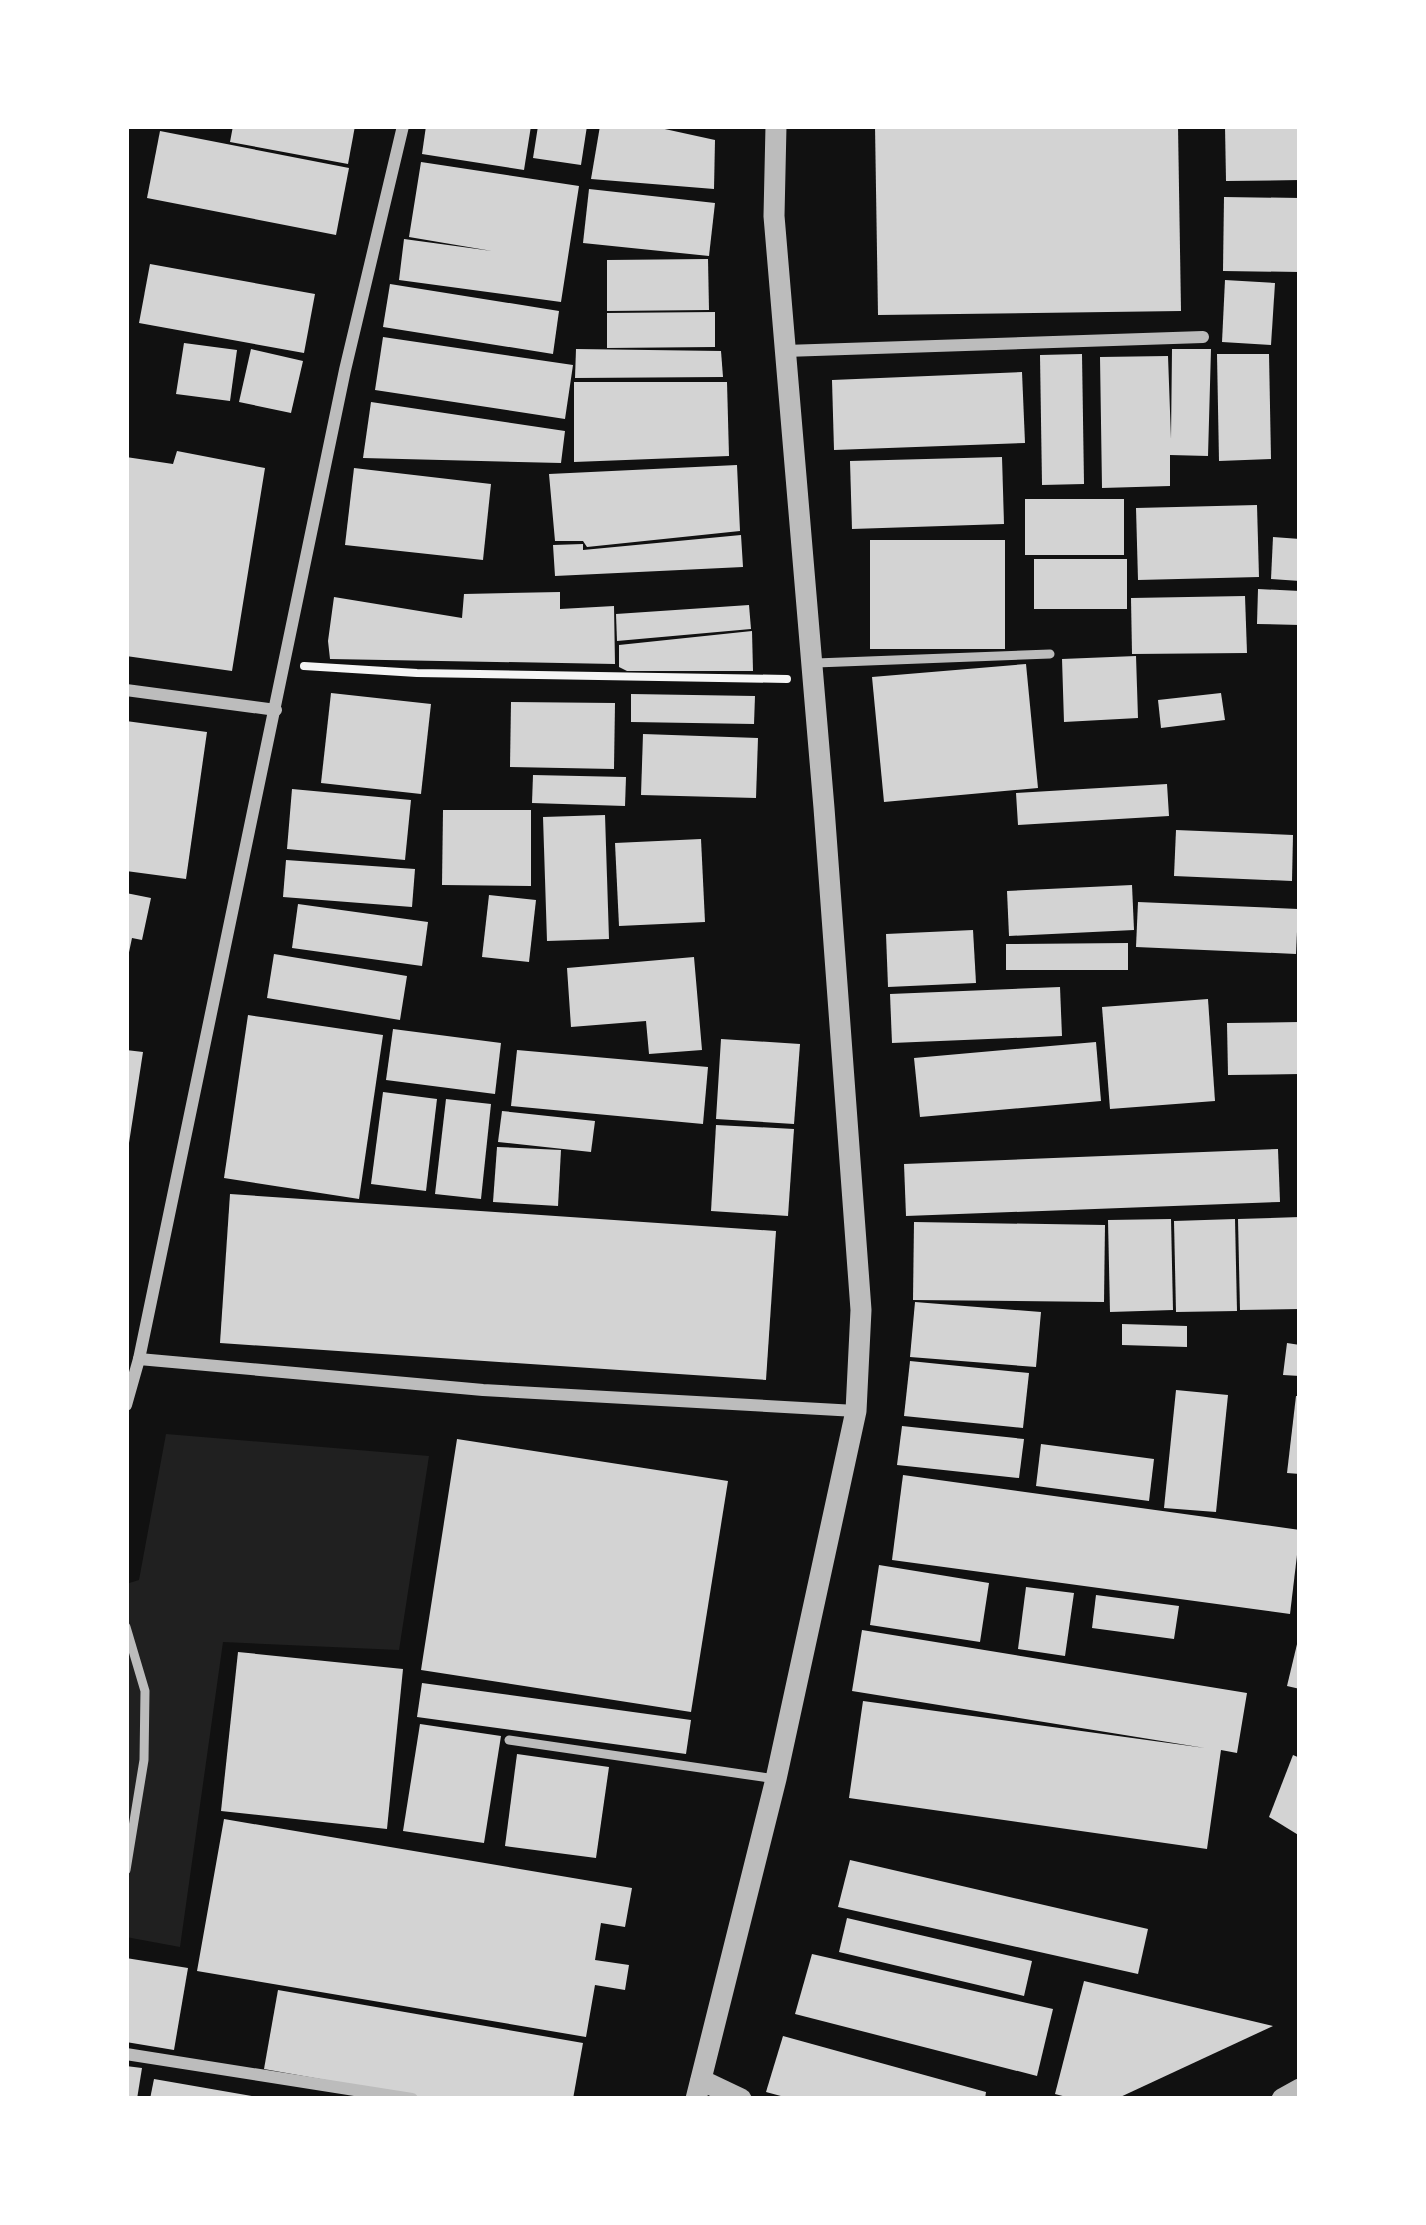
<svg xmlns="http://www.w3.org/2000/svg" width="1426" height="2225" viewBox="0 0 1426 2225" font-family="'IBM Plex Sans',sans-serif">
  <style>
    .green { fill: #202020 }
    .building { fill: #d3d3d3 }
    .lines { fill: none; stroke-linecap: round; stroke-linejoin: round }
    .path { stroke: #f5f5f5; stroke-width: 8 }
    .service { stroke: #bcbcbc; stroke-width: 9 }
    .minor { stroke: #bcbcbc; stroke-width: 12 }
    .tertiary { stroke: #bcbcbc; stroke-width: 21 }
  </style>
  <rect width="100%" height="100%" fill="#111"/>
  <polygon class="green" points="166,1434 429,1456 399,1650 223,1642 180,1947 126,1937 126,1584 139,1580"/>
  <g class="building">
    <polygon points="233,126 355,126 348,164 230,142"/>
    <polygon points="426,126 531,126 524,170 422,154"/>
    <polygon points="538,126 587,126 581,165 533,158"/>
    <polygon points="600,126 651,126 715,140 714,189 591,179"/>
    <polygon points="875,126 1178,126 1181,311 878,315"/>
    <polygon points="1225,126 1300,126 1300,180 1226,181"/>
    <polygon points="160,131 349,168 336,235 147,198"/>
    <polygon points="421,162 579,186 561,302 399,280 404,239 492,251 409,237"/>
    <polygon points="589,189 715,203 709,256 583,243"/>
    <polygon points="1224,197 1300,198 1300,272 1223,271"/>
    <polygon points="708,259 709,310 607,311 607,260"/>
    <polygon points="150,264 315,294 304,353 139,323"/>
    <polygon points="1225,280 1275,283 1271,345 1222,342"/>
    <polygon points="390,284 559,311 553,354 383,327"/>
    <polygon points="715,312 715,347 607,348 607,313"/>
    <polygon points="383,337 573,365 565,419 375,390"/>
    <polygon points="184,343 237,350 230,401 176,394"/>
    <polygon points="251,349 303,361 291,413 239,402"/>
    <polygon points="576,349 721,351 723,377 575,378"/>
    <polygon points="1172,349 1211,349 1208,456 1170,455 1170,486 1102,488 1100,357 1168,356 1171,439"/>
    <polygon points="1082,354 1084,484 1042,485 1040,355"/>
    <polygon points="1217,354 1269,354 1271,459 1219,461"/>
    <polygon points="1022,372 1025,443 834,450 832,380"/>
    <polygon points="574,382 727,382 729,456 574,462"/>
    <polygon points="371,402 565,431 561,463 363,458"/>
    <polygon points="177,451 265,468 232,671 126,656 126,457 173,464"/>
    <polygon points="1002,457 1004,524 852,529 850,461"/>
    <polygon points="737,465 740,531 587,547 583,541 555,541 549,474"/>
    <polygon points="354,468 491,484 483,560 345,545"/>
    <rect x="1025" y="499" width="99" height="56"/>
    <polygon points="1257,505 1259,577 1138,580 1136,508"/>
    <polygon points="741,535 743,567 555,576 553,545 583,544 583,550"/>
    <polygon points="1273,537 1300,539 1300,581 1271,579"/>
    <rect x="870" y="540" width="135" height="109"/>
    <rect x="1034" y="559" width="93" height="50"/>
    <polygon points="1258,589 1300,591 1300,625 1257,624"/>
    <polygon points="560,592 560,609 614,606 615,664 330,659 328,641 334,597 462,618 464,594"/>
    <polygon points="1245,596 1247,653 1132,654 1131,598"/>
    <polygon points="749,605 751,629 617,641 616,614"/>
    <polygon points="752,631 753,671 627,671 619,667 619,645"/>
    <polygon points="1136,656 1138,718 1064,722 1062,659"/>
    <polygon points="1026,664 1038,788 884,802 872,677"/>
    <polygon points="331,693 431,704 421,794 321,783"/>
    <polygon points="1221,693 1225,720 1161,728 1158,700"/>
    <polygon points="631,694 755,696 754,724 631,722"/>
    <polygon points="511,702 615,703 614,769 510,767"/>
    <polygon points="126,721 207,732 186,879 126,871"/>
    <polygon points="643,734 758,738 756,798 641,795"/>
    <polygon points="533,775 626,777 625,806 532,803"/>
    <polygon points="1167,784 1169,816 1018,825 1016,793"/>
    <polygon points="292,789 411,800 405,860 287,849"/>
    <polygon points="443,810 531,810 531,886 442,885"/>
    <polygon points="605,815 609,939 547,941 543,817"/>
    <polygon points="1176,830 1293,835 1292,881 1174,876"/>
    <polygon points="701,839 705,922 619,926 615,843"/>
    <polygon points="286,860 415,869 412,907 283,897"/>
    <polygon points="1132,885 1134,930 1009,936 1007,891"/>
    <polygon points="126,893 151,898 142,940 132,938 128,957"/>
    <polygon points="489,895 536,900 529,962 482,957"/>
    <polygon points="1138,902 1298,909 1296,954 1136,947"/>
    <polygon points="298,904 428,922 422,966 292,948"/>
    <polygon points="973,930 976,983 888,987 886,934"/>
    <polygon points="1128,943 1128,970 1006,970 1006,944"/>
    <polygon points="274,954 407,976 400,1020 267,998"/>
    <polygon points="694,957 702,1050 649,1054 646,1021 571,1027 567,968"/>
    <polygon points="1060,987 1062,1036 892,1043 890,994"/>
    <polygon points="1208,999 1215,1101 1110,1109 1102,1007"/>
    <polygon points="248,1015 383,1035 359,1199 224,1178"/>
    <polygon points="1300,1022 1300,1074 1228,1075 1227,1023"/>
    <polygon points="393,1029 501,1043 495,1094 386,1080"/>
    <polygon points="721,1039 800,1044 794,1124 716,1119"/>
    <polygon points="1096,1042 1101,1101 920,1117 914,1058"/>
    <polygon points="126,1050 143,1052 129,1143 126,1142"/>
    <polygon points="517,1050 708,1067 703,1124 511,1106"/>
    <polygon points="383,1092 437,1099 426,1191 371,1184"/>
    <polygon points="446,1099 491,1104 481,1199 435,1194"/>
    <polygon points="502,1111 595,1121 591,1152 498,1142"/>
    <polygon points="716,1125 794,1129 788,1216 711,1211"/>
    <polygon points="497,1147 561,1150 558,1206 493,1202"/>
    <polygon points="1278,1149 1280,1202 906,1216 904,1164"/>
    <polygon points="230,1194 776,1231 766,1380 220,1343"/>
    <polygon points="1300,1217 1300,1309 1240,1310 1238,1219"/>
    <polygon points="1171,1219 1173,1310 1110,1312 1108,1220"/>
    <polygon points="1235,1219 1237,1311 1176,1312 1174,1221"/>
    <polygon points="914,1222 1105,1225 1104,1302 913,1300"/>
    <polygon points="915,1302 1041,1312 1036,1367 910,1357"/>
    <polygon points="1122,1324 1187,1326 1187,1347 1122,1345"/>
    <polygon points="1287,1343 1300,1345 1300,1376 1283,1375"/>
    <polygon points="910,1361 1029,1373 1023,1428 904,1416"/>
    <polygon points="1176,1390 1228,1395 1216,1512 1164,1508"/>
    <polygon points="1296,1396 1300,1396 1300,1474 1287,1473"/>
    <polygon points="902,1426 1024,1439 1019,1478 897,1465"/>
    <polygon points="457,1439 728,1481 691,1712 421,1670"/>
    <polygon points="1041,1444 1154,1459 1149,1501 1036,1486"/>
    <polygon points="903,1475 1300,1530 1290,1614 892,1560"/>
    <polygon points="879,1565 989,1583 980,1642 870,1625"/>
    <polygon points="1026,1587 1074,1593 1065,1656 1018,1649"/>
    <polygon points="1096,1595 1179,1606 1174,1639 1092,1628"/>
    <polygon points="862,1630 1247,1693 1237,1753 1221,1750 1207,1849 849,1798 863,1701 1205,1748 852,1691"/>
    <polygon points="1298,1640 1300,1640 1300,1689 1287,1686"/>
    <polygon points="238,1652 403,1669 387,1829 221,1811"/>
    <polygon points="422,1683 691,1720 686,1754 417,1717"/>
    <polygon points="420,1724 501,1736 484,1843 403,1831"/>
    <polygon points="517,1754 609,1767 596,1858 505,1846"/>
    <polygon points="1293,1755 1300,1758 1300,1836 1269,1817"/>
    <polygon points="224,1819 632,1888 625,1927 601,1923 595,1960 629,1965 625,1990 595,1985 586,2037 197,1971"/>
    <polygon points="850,1860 1148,1929 1138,1974 838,1907"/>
    <polygon points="847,1918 1032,1961 1024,1996 839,1952"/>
    <polygon points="812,1954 1053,2009 1037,2076 795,2014"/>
    <polygon points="126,1958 188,1968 174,2050 126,2042"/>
    <polygon points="1084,1981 1273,2026 1116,2099 1074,2099 1055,2094"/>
    <polygon points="278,1990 583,2043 573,2099 433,2099 264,2069"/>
    <polygon points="783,2036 986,2092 985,2099 792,2099 766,2092"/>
    <polygon points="126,2066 142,2068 137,2099 126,2099"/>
    <polygon points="154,2079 257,2097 256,2099 150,2099"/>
  </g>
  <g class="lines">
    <polyline class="path" points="304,666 417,673 787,679"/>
    <g class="service">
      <polyline points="816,663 1050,654"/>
      <polyline points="126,1627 145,1691 144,1760 126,1870"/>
      <polyline points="509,1740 776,1779"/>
    </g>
    <g class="minor">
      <polyline points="785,351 1203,337"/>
      <polyline points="126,690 276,710"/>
      <polyline points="139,1359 483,1390 856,1411"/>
      <polyline points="126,1405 139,1359 345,370 403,126"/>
      <polyline points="126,2054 412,2099"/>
    </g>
    <g class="tertiary">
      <polyline points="701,2080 741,2099"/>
      <polyline points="696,2099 776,1779 856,1411 861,1310 824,808 774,216 776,126"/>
      <polyline points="1282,2099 1300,2089"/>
    </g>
  </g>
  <rect width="1426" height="2225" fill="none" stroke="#ffffff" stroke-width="258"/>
</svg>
